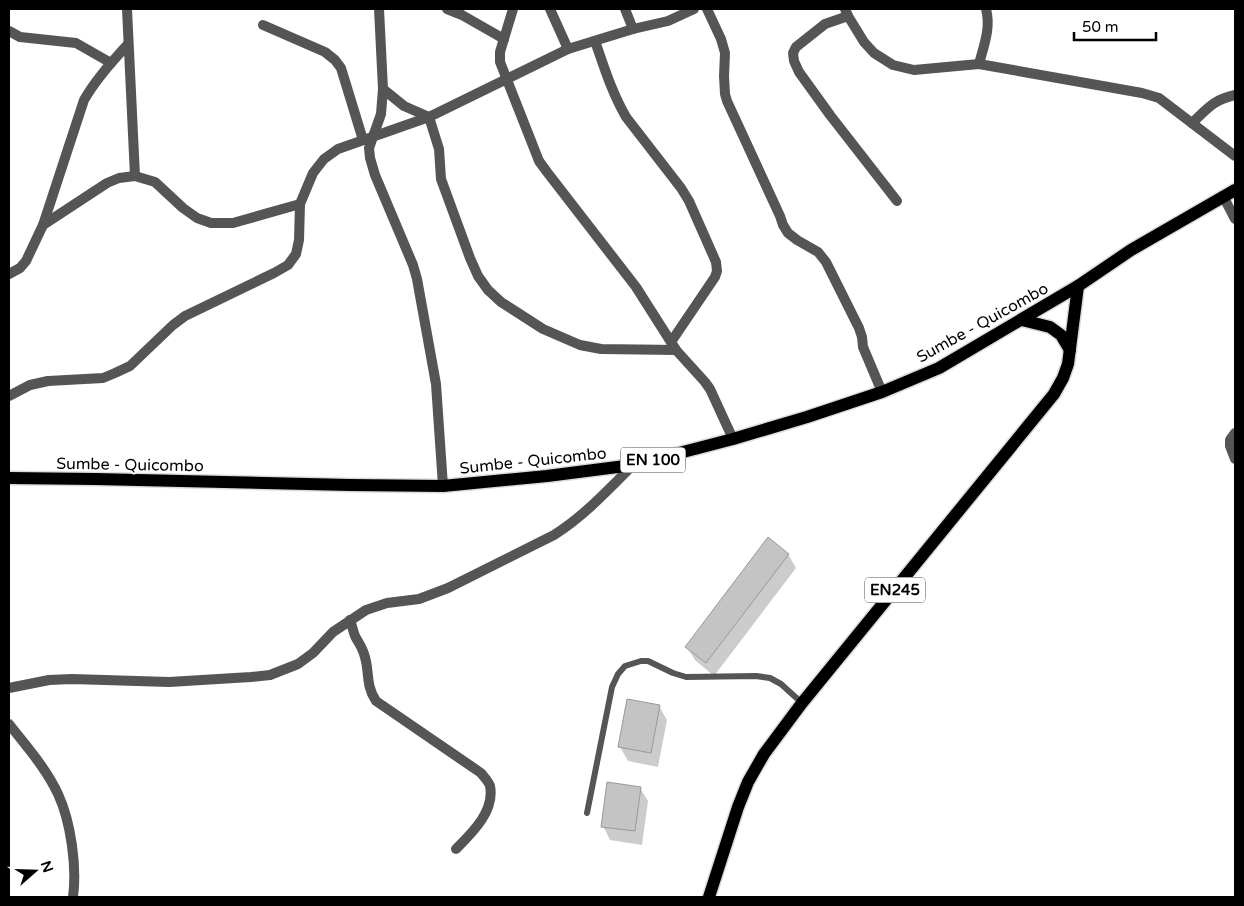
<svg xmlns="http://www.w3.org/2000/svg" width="1244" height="906" viewBox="0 0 1244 906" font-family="'Varela Round',sans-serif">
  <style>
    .shadow { fill: #0003 }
    .building { fill: #c4c4c4; stroke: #999 }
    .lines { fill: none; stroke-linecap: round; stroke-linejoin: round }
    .primary-casing { stroke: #dbdbdb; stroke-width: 15 }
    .service { stroke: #555; stroke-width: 6 }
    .minor { stroke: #555; stroke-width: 10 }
    .primary { stroke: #000; stroke-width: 12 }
    .labels { text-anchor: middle; stroke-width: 4; stroke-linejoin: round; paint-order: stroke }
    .shield { fill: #fff; stroke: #4c4c4c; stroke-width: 1 }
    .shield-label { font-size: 15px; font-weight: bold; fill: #000 }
    .street-label { font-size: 16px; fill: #000; stroke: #fff }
  </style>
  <rect width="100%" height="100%" fill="#fff"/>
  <g class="shadow">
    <polygon points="788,554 796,568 714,676 695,660 687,647"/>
    <polygon points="659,706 667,720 658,767 628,761 620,747"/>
    <polygon points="640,788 648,801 642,845 610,840 603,826"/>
  </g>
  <g class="building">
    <polygon points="768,537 789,554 706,663 685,647"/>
    <polygon points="627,699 660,705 651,753 618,747"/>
    <polygon points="607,782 641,787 635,831 601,827"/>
  </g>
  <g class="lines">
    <g class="primary-casing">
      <g id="primary">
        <polyline points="1022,320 1050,327 1061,335 1070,350"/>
        <polyline points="9,478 95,479 350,485 443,486 547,476 633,465 733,439 807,417 882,392 939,368 1078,286 1131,250 1235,190"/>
        <polyline points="709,897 738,807 748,782 764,754 802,703 1054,394 1063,378 1068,364 1078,286"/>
      </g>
    </g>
    <polyline class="service" points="587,813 612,687 618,674 625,666 641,661 648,661 673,673 686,677 756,676 770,678 781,684 802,703"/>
    <g class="minor">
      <polyline points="127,9 135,176"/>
      <polyline points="379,9 383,89 381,114 369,148 370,158 375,175 413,265 417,279 436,384 443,486"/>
      <polyline points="447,9 462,15 504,39"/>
      <polyline points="513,9 500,52 500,62 539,161 547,172 636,287 676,350 705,382 710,389 733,439"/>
      <polyline points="550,9 568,49"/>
      <polyline points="625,9 633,29"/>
      <polyline points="707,9 721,39 725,53 724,76 725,94 727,101 780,216 783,225 788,233 797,240 818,252 826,262 859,328 862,337 863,347 882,392"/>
      <polyline points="845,9 848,16 864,42 874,53 893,65 914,70 979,64 1142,93 1159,98 1235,156"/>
      <polyline points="848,16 825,24 796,47 793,53 794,61 799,72 830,115 897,201"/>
      <polyline points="263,25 325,52 335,60 341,68 363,140"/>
      <polyline points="9,31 20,37 76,43 111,63"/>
      <path d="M595 41C604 67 612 93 626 117L681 188 689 201 716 262 717 271 715 277 671 342"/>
      <path d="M979 64C984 45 991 28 986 9"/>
      <polyline points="383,89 404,106 429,117 439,149 441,179 470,258 478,276 488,290 501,302 543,329 580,345 601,349 676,350"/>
      <path d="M1192 123C1208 108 1213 100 1235 95"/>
      <polyline points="1223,196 1235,219"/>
      <polyline points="43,225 107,183 119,178 135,176 155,182 183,208 197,218 211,223 233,223 300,204"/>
      <path d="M9 274 20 268 26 261 43 225 84 100C96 79 112 62 128 44"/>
      <polyline points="9,396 30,385 48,381 103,378 115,373 130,366 173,325 185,316 274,273 288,265 296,254 299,240 300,204 313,173 324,159 338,149 429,117 568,49 633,29 668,21 694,9"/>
      <polyline points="1235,433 1230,440 1230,446 1235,459"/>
      <path d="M350 620C352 625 353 631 355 636 358 642 362 647 364 654 370 670 365 685 376 701L481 773C484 777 489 782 490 786 495 811 472 833 456 849"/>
      <path d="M9 688 49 680 72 679 169 682 251 677 270 675 298 664 313 653 333 632 366 610 387 603 419 599 448 588 554 535C584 516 608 490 633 465"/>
      <path d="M9 724C26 746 46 768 58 794 71 822 77 867 73 897"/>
    </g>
    <use href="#primary" class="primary"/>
  </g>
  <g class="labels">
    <g class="shield">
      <rect x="620.5" y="447.5" width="65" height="25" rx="4"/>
      <rect x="865" y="577.5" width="60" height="25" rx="4"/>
    </g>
    <g class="shield-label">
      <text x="653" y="465">EN 100</text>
      <text x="895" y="595">EN245</text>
    </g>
    <g class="street-label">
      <text transform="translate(982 322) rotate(-29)" y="6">Sumbe - Quicombo</text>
      <text transform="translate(533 460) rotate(-6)" y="6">Sumbe - Quicombo</text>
      <text transform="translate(130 464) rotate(1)" y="6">Sumbe - Quicombo</text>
    </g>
  </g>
  <rect width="1244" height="906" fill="none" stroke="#000000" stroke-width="20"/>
  <g transform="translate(35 871) rotate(70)" stroke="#ffffff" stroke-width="4" paint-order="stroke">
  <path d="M0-4L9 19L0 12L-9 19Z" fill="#000000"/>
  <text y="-8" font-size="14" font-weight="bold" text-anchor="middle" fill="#000000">N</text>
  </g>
  <path d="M1074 32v8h82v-8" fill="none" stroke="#000000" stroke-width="2.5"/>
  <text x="1082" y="32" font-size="15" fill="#000000" stroke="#ffffff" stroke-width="4" paint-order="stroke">50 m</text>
</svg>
